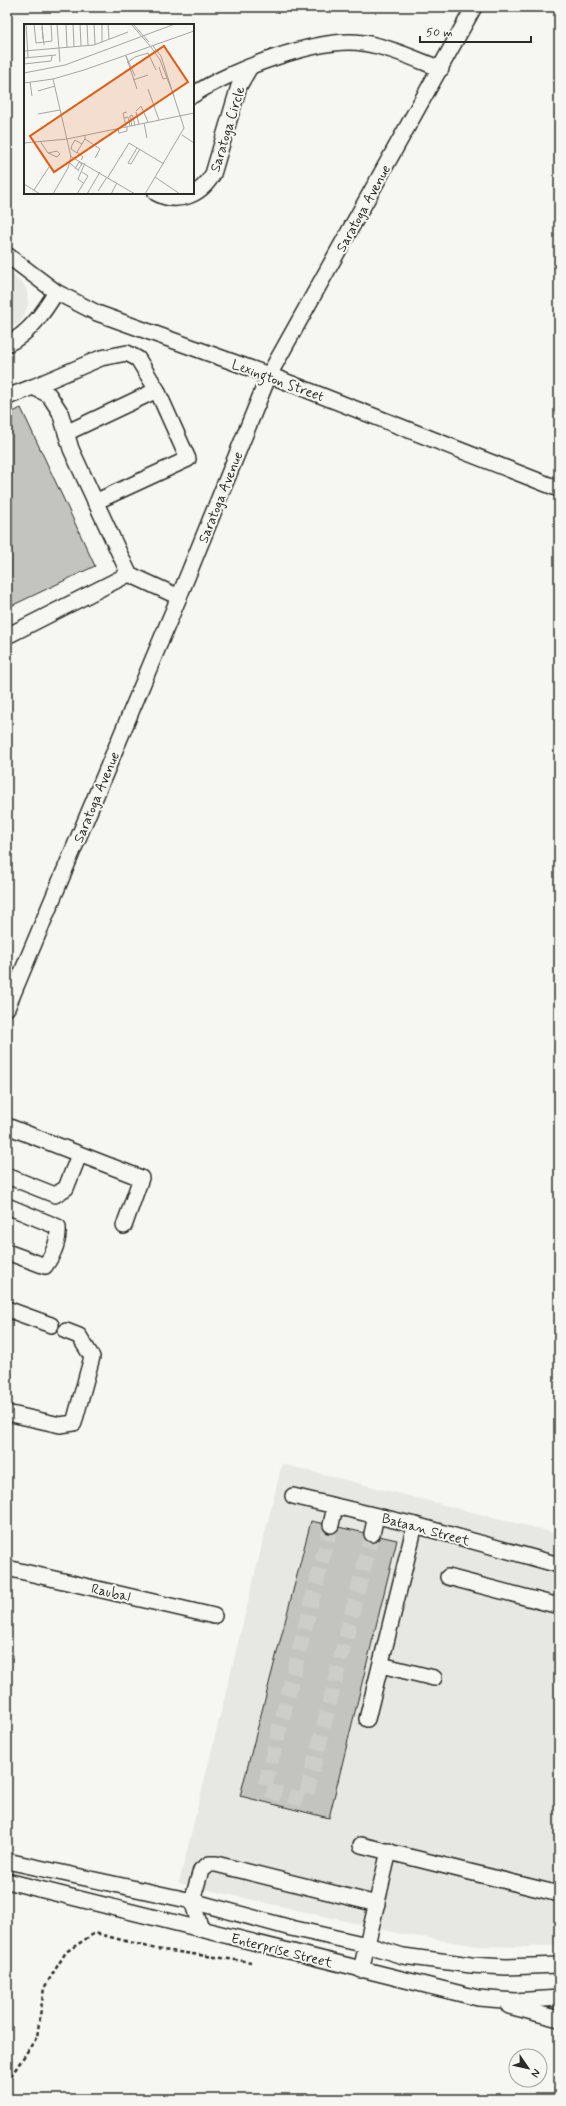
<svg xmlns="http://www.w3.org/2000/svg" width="566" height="2106" viewBox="0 0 566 2106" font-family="Mynerve,sans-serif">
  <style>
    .built { fill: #e7e7e3 }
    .building { fill: #c3c3c0; stroke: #2b2b2b }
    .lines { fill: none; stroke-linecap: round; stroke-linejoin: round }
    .minor-tunnel { stroke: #cdcdca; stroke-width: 15; stroke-dasharray: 15 8; stroke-linecap: butt }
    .minor-casing { stroke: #2b2b2b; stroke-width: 18 }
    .path { stroke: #2b2b2b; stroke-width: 2.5; stroke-dasharray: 4 3; stroke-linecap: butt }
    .minor { stroke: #f6f6f2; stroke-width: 15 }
    .labels { text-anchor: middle; stroke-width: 4; stroke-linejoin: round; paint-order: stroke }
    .street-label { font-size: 14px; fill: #2b2b2b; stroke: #f6f6f2 }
    .inset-road { fill: none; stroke: #a5a5a2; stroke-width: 1 }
    .view { fill: #e8590c; fill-opacity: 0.15; stroke: #e8590c; stroke-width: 2 }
    .inset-edge { fill: none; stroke: #2b2b2b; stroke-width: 2 }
  </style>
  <rect width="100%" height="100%" fill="#f6f6f2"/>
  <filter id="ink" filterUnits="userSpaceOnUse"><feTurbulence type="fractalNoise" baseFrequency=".025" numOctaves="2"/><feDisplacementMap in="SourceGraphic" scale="8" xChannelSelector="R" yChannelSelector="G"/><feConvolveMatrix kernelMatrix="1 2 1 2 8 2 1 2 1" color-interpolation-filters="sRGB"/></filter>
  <g filter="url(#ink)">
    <g class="built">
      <polygon points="7,270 24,285 27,291 28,304 23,318 18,324 7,330"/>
      <polygon points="282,1464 559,1534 559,1945 527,1947 478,1946 402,1934 179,1883"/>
    </g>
    <g class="building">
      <polygon points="21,408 95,566 7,608 7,415"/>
      <polygon points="311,1521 397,1540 329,1818 240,1796"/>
    </g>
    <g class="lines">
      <polyline class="minor-tunnel" points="331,1525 264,1790 305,1800 372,1534"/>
      <g class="minor-casing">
        <g id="minor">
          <path d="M193 95C228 71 320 36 363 43 390 47 415 59 441 69"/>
          <path d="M156 193C178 205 201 195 213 174L239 86 250 67"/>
          <polyline points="7,255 56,292 97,313 269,375 559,489"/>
          <path d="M7 344C29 334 44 312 56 292"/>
          <polyline points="33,387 101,358 127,353 138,359 157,390 188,459 95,502"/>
          <polyline points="7,397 33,387 49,395 60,412 71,449 129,574"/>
          <polyline points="66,433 157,390"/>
          <polyline points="7,636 129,574 179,597"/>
          <polyline points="7,1008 179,597 269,375 474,7"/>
          <polyline points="7,1126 141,1178 124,1226"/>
          <polyline points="7,1176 55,1195 66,1188 79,1155"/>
          <path d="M7 1206 58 1227C59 1241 53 1255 45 1266L7 1252"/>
          <polyline points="7,1309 51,1325"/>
          <polyline points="7,1413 60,1425 74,1423 92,1357 79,1336 66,1331"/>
          <polyline points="293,1496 415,1525 559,1565"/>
          <polyline points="331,1525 335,1506"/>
          <polyline points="372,1534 376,1516"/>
          <polyline points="7,1568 214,1616"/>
          <polyline points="448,1577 559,1606"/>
          <polyline points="381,1665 434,1678"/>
          <polyline points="367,1719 415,1525"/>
          <polyline points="361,1845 559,1894"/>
          <polyline points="7,1861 192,1901 291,1928 367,1945 403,1956 471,1965 506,1967 559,1965"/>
          <polyline points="7,1881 478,1998 515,2001 559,1998"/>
          <polyline points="201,1929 192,1901 201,1870 209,1864 216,1864 377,1904"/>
          <polyline points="361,1970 389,1851"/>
          <polyline points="509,2006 559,2019"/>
        </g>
      </g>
      <polyline class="path" points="7,2082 37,2037 44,1988 66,1952 95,1933 156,1949 251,1962"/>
      <use href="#minor" class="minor"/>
    </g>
  </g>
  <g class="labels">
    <g class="street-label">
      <text transform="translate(227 129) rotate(-73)" y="5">Saratoga Circle</text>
      <text transform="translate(363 208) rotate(-61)" y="5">Saratoga Avenue</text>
      <text transform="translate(278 380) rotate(20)" y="5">Lexington Street</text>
      <text transform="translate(220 497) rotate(-68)" y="5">Saratoga Avenue</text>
      <text transform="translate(96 797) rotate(-67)" y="5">Saratoga Avenue</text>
      <text transform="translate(426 1529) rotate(15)" y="5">Bataan Street</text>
      <text transform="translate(111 1592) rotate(13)" y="5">Raubal</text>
      <text transform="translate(282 1950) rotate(14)" y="5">Enterprise Street</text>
    </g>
  </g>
  <g transform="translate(24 24)">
    <rect width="170" height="170" fill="#f6f6f2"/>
    <path class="inset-road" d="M2 0 4 33M10 0 12 19 28 17 27 0M18 0 19 15M33 0 36 38M42 0 43 23M49 0 50 22M56 0 57 22M63 0 64 21M70 0 71 20M78 0V18M84 0 85 15M107 0 127 23M109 0 125 18M18 3 20 21M127 23 136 36 150 72M0 27 70 21 104 8M102 32 113 65M102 32 111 52M0 34 32 31M103 39 111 33 124 29 132 46M0 40 27 37 28 32M135 43 139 55 143 54M0 49 41 41 151 0M109 56 124 51M6 58 8 72M0 59 29 55 60 46 170 7M124 65 135 96M14 67 31 62M112 87 117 82 124 98M112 88 115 100M14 90 36 86M100 94 104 93 106 102M120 99 123 114M108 102 106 92 108 91 111 101M102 103 99 89 103 88M94 104 95 109 103 107V103M61 111V115L76 125 71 134M158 111 170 119M16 117 24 129 33 133 36 130 33 127 24 129M0 119 43 115 170 89M113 124 104 139 107 140 116 125M53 129 47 125 48 121 51 116 58 120M46 132 111 170M57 136 59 133 53 128 61 115M46 139 55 147M51 145 55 138 58 140 54 146M84 153 105 119 140 140M131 153 156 170M59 159 54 155 61 139M0 160 16 170M10 166 25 143M74 167 83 153M29 170 44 144 47 133 29 55M53 170 64 152 58 148M63 170 76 148M87 170 93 159M121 170 160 104 137 32 129 22"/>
    <path class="view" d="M140 22 164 58 30 148 6 112Z"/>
    <rect width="170" height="170" class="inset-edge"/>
  </g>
  <rect width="566" height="2106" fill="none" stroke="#f6f6f2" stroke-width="24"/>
  <rect x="12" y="12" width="542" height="2082" fill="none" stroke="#2b2b2b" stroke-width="1.5" filter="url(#ink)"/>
  <g transform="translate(528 2068) rotate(124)"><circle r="19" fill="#f6f6f2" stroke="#a5a5a2"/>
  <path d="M0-3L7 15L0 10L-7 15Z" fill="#2b2b2b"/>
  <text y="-6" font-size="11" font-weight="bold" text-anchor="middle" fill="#2b2b2b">N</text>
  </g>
  <path d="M420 36v6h111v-6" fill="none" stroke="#2b2b2b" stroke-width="2"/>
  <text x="426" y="36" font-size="12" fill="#2b2b2b" stroke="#f6f6f2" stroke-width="3" paint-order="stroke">50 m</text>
</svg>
